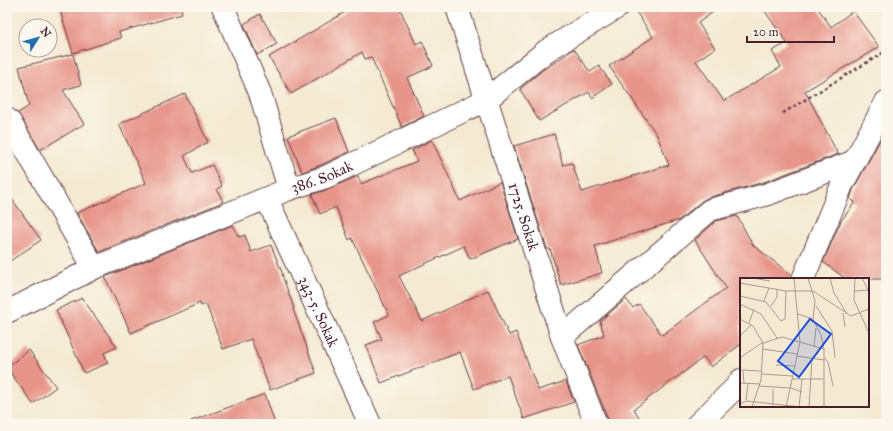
<svg xmlns="http://www.w3.org/2000/svg" width="893" height="431" viewBox="0 0 893 431" font-family="'IM FELL Great Primer',serif">
  <style>
    .building { fill: #e7958b }
    .lines { fill: none; stroke-linecap: round; stroke-linejoin: round }
    .minor-casing { stroke: #643d44; stroke-width: 24 }
    .tertiary-casing { stroke: #643d44; stroke-width: 24 }
    .path { stroke: #643d44; stroke-width: 2.5; stroke-dasharray: 3 3; stroke-linecap: butt }
    .minor { stroke: #fff; stroke-width: 22 }
    .tertiary { stroke: #fff; stroke-width: 22 }
    .labels { text-anchor: middle; stroke-width: 3; stroke-linejoin: round; paint-order: stroke }
    .street-label { font-size: 15px; fill: #4a1f2b; stroke: #fbf7ec }
    .inset-road { fill: none; stroke: #b09990; stroke-width: 1 }
    .view { fill: #1d4ed8; fill-opacity: 0.15; stroke: #1d4ed8; stroke-width: 2 }
    .inset-edge { fill: none; stroke: #4a1f2b; stroke-width: 2 }
  </style>
  <rect width="100%" height="100%" fill="#fbf7ec"/>
  <filter id="ink" filterUnits="userSpaceOnUse"><feTurbulence type="fractalNoise" baseFrequency=".025" numOctaves="2"/><feDisplacementMap in="SourceGraphic" scale="8" xChannelSelector="R" yChannelSelector="G"/><feConvolveMatrix kernelMatrix="1 2 1 2 8 2 1 2 1" color-interpolation-filters="sRGB"/></filter>
  <filter id="wash" filterUnits="userSpaceOnUse"><feTurbulence type="fractalNoise" baseFrequency=".012" numOctaves="4" result="noise"/><feDisplacementMap in="SourceGraphic" scale="16" xChannelSelector="R" yChannelSelector="G"/><feGaussianBlur stdDeviation="0.9" result="paint"/><feColorMatrix in="noise" values="0 0 0 0 0 0 0 0 0 0 0 0 0 0 0 0 0 1.4 0 .05"/><feComposite in="paint" operator="in"/></filter>
  <g filter="url(#wash)">
    <rect width="100%" height="100%" fill="#f4ead3"/>
    <g id="blocks">
      <g class="building">
        <polygon points="59,7 181,7 182,14 119,32 121,38 73,53"/>
        <polygon points="357,7 399,7 416,44 422,41 433,66 407,78 424,116 402,127 371,57 365,59 362,52 291,94 269,57 347,11"/>
        <polygon points="633,7 720,7 698,23 715,48 696,61 724,101 781,67 772,51 787,43 762,7 817,7 831,27 853,11 879,47 805,91 838,154 764,182 707,198 702,201 679,220 595,246 602,273 561,285 550,249 547,249 514,146 554,134 563,165 572,163 582,192 669,165 657,135 609,66 653,37"/>
        <polygon points="260,14 277,44 257,55 244,24"/>
        <polygon points="574,49 590,72 599,66 612,84 592,98 589,92 539,121 520,89 545,68 555,62"/>
        <polygon points="73,54 81,85 63,90 84,124 40,150 18,113 29,106 19,67"/>
        <polygon points="185,94 208,142 184,156 192,173 212,165 222,186 217,189 223,202 99,252 77,213 146,183 119,124"/>
        <polygon points="336,118 349,152 321,165 302,172 288,136"/>
        <polygon points="886,129 886,279 846,279 823,262 841,221 855,202 850,199 853,190"/>
        <polygon points="432,140 460,201 500,182 518,239 470,259 464,246 420,266 399,276 422,321 488,290 509,335 516,332 538,390 566,381 574,402 524,419 508,376 474,389 460,352 381,383 366,345 382,339 374,322 389,315 352,238 349,240 336,207 320,214 312,195 331,188 358,176 361,184 417,161 412,150"/>
        <polygon points="7,192 41,240 7,263"/>
        <polygon points="737,216 753,245 791,275 791,279 741,279 741,344 711,367 704,357 634,409 643,424 608,424 608,419 578,345 604,335 600,321 626,299 633,308 639,304 662,335 726,288 695,240 716,221"/>
        <polygon points="233,225 239,237 245,235 251,252 271,245 283,275 282,275 294,308 293,309 316,373 270,390 251,339 223,349 206,304 201,306 200,303 131,333 105,277"/>
        <polygon points="82,298 117,347 104,353 108,363 84,373 56,310"/>
        <polygon points="29,350 56,387 33,404 7,368 7,367"/>
        <polygon points="265,394 275,424 192,424 191,421"/>
      </g>
    </g>
  </g>
  <g filter="url(#ink)">
    <use href="#blocks" fill-opacity="0" stroke="#643d44" stroke-width="1"/>
    <g class="lines">
      <g class="minor-casing">
        <g id="minor">
          <polyline points="223,7 260,93 289,189"/>
          <path id="s1" d="M457 7 562 337 596 424"/>
          <polyline points="7,119 10,122 94,268"/>
          <path id="s2" d="M267 199 370 424"/>
          <polyline points="803,279 842,185 886,102"/>
          <polyline points="562,337 710,210 768,194 855,161"/>
          <polyline points="698,424 736,387 741,380"/>
        </g>
      </g>
      <g class="tertiary-casing">
        <g id="tertiary">
          <path id="s3" d="M7 312 94 268 289 189 326 177 486 100 546 51 618 7"/>
        </g>
      </g>
      <polyline class="path" points="783,113 886,51"/>
      <use href="#minor" class="minor"/>
      <use href="#tertiary" class="tertiary"/>
    </g>
  </g>
  <g class="labels">
    <g class="street-label">
      <text dy="5" stroke="none"><textPath href="#s3" startOffset="343">386. Sokak</textPath></text>
      <text dy="5" stroke="none"><textPath href="#s1" startOffset="220">1725. Sokak</textPath></text>
      <text dy="5" stroke="none"><textPath href="#s2" startOffset="124">343-5. Sokak</textPath></text>
    </g>
  </g>
  <g transform="translate(740 278)">
    <rect width="129" height="129" fill="#f4ead3"/>
    <path class="inset-road" d="M13 0 30 3M68 0 75 23 73 41 81 57 84 71V129M90 0 94 15 107 36M115 0 114 22 129 55M122 0 128 12M0 5 46 13H73L111 38 129 31M114 13 129 12M0 18 26 24 41 43 45 41 46 13M24 23 29 10M0 26 21 36 37 60M31 28 37 19V11M76 28 92 53 95 80M103 35 105 49M58 36 73 41M0 41 13 48 23 65 21 102 12 129M9 45 14 31M0 58 11 47M74 69 76 50M23 71 57 76M57 78 84 82M84 79 88 84 93 108M0 80 20 66 42 59 84 71M36 87 54 88M0 92 22 93M3 93 4 105M22 96 52 98M52 101H84M0 105 20 106M19 108 51 110 62 114M33 111V129M6 122 8 106M0 126 6 123 62 129M46 129 60 64 54 0M59 129 62 101M69 129 72 81"/>
    <path class="view" d="M70 41 91 56 59 99 38 83Z"/>
    <rect width="129" height="129" class="inset-edge"/>
  </g>
  <rect width="893" height="431" fill="none" stroke="#fbf7ec" stroke-width="24"/>
  <g transform="translate(38 38) rotate(53)"><circle r="19" fill="#fbf7ec" stroke="#b4a19f"/>
  <path d="M0-3L7 15L0 10L-7 15Z" fill="#1f6fb2"/>
  <text y="-6" font-size="11" font-weight="bold" text-anchor="middle" fill="#4a1f2b">N</text>
  </g>
  <path d="M747 36v6h87v-6" fill="none" stroke="#4a1f2b" stroke-width="2"/>
  <text x="753" y="36" font-size="12" fill="#4a1f2b" stroke="#fbf7ec" stroke-width="3" paint-order="stroke">20 m</text>
</svg>
